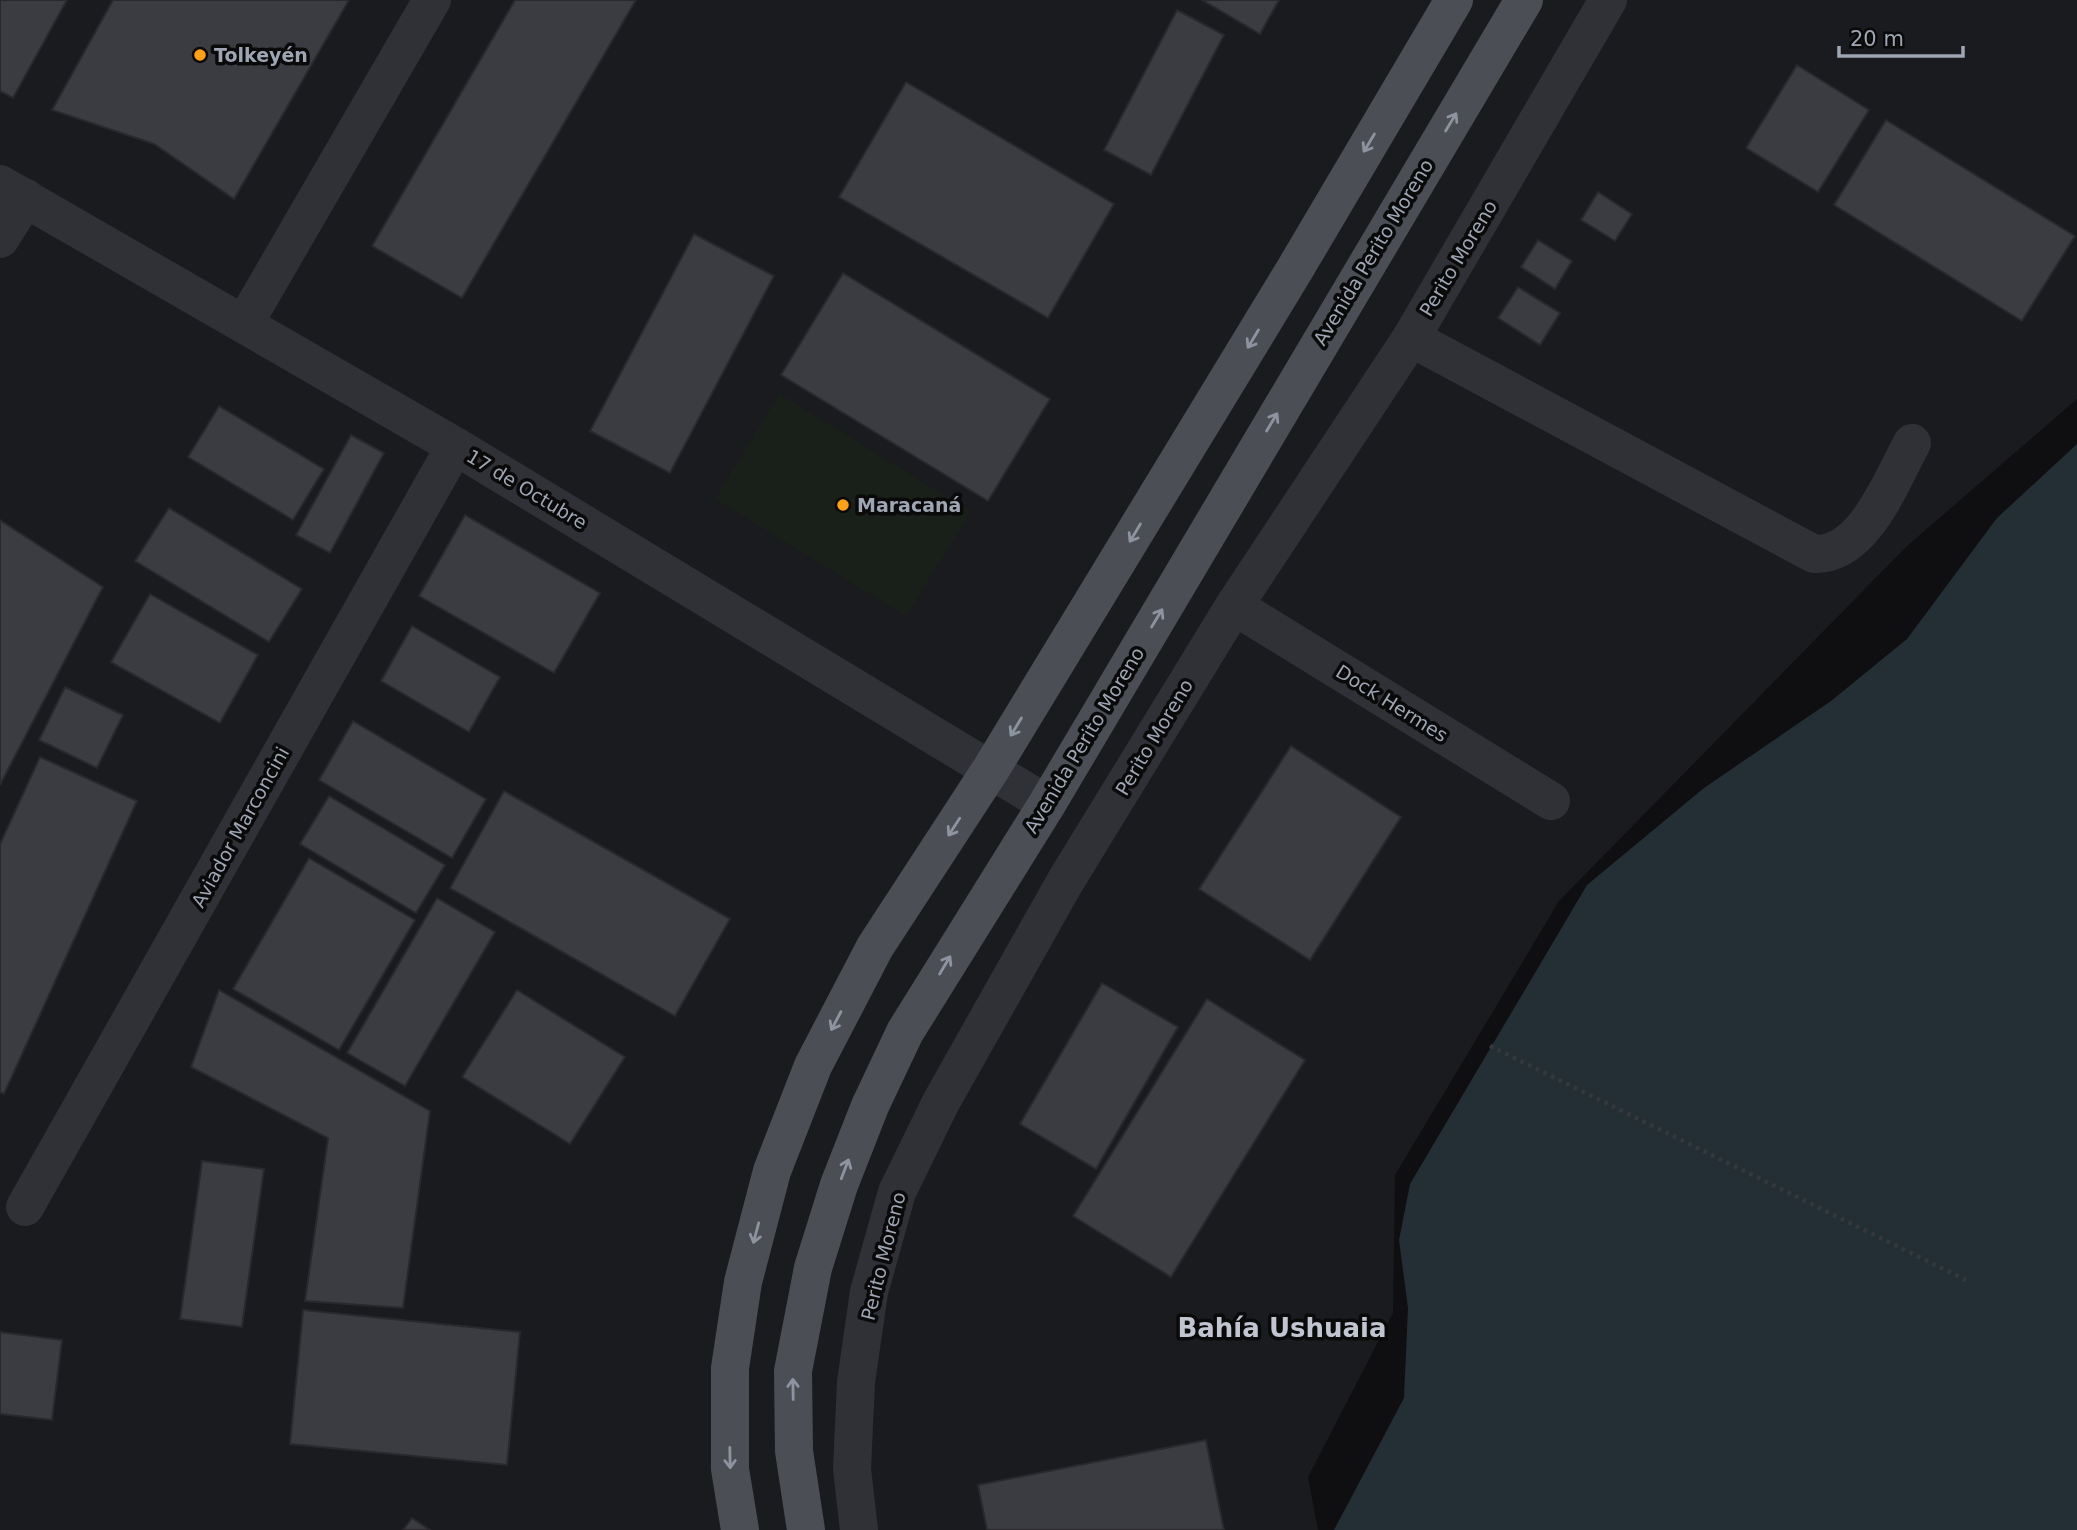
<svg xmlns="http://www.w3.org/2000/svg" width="2077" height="1530" viewBox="0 0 2077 1530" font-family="'DejaVu Sans',sans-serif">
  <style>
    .built { fill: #1a1b1e }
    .green { fill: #192019 }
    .water { fill: #242f35 }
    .building { fill: #3b3c41; stroke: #29292d; stroke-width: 2 }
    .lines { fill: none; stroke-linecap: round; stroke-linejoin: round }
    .path { stroke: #35383d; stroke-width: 4.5; stroke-dasharray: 3.5 5; stroke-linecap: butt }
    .minor { stroke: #303136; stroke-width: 38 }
    .major { stroke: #4b4e55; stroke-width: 38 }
    .oneway { stroke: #8d94a0 }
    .poi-dot { fill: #ffa118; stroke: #0a0a0b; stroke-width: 2.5 }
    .labels { text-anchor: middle; stroke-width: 7; stroke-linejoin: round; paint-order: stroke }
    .poi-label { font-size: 19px; font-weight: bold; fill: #9ea6b3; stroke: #0a0a0b; text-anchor: start }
    .street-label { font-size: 19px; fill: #9ea6b3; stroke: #0a0a0b }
    .district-label { font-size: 26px; font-weight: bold; fill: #c0c5cf; stroke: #0a0a0b }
  </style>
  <rect width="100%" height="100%" fill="#0f0f11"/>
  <polygon class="built" points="0,0 2077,0 2077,399 1907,546 1559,901 1395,1175 1393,1313 1308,1477 1318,1530 0,1530"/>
  <polygon class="green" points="780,394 971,512 906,616 715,499"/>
  <polygon class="water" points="2077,444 2077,1530 1334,1530 1404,1398 1408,1308 1399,1240 1410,1184 1587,885 1704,788 1831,701 1907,639 1997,518"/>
  <g class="building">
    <polygon points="0,0 67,0 13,98 0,91"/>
    <polygon points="113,0 349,0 234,199 154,144 52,110"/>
    <polygon points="515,0 636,0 462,298 372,246"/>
    <polygon points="1202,0 1279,0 1260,34"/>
    <polygon points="1177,10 1224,35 1151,175 1104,150"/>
    <polygon points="1797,65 1869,110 1818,192 1746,148"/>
    <polygon points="906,82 1114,204 1048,318 839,197"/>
    <polygon points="1886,120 2075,236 2022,321 1834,205"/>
    <polygon points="1598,192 1632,214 1615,241 1581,220"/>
    <polygon points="694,234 774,276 670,473 590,431"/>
    <polygon points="1538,240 1572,261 1555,289 1521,267"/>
    <polygon points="843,273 1050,399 988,501 781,375"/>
    <polygon points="1518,287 1560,313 1540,345 1498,318"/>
    <polygon points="219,406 324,469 293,520 188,457"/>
    <polygon points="351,435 384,453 330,553 296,535"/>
    <polygon points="169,508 302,589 269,642 135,561"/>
    <polygon points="465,515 600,593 554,673 419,596"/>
    <polygon points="0,520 103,587 0,785"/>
    <polygon points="150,594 258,655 220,723 111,662"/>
    <polygon points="412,626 500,677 469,732 381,681"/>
    <polygon points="65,687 123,715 97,768 39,740"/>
    <polygon points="353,721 486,799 452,858 319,780"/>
    <polygon points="1291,746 1401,817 1310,960 1199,889"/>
    <polygon points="40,757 137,801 4,1094 0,1092 0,844"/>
    <polygon points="504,791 730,919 675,1016 450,888"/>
    <polygon points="329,796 445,865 416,913 300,844"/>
    <polygon points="309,858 415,920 339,1050 233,989"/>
    <polygon points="437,898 495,932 405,1086 347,1053"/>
    <polygon points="1102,983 1178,1027 1096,1169 1020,1124"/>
    <polygon points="219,990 430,1111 403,1308 305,1301 328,1138 191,1067"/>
    <polygon points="517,990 625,1057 570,1144 462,1077"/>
    <polygon points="1207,999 1305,1060 1171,1277 1073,1216"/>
    <polygon points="202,1161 264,1169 242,1327 180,1319"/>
    <polygon points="303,1310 520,1332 507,1465 290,1444"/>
    <polygon points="0,1332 62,1340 52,1420 0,1414"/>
    <polygon points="1206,1440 1224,1530 987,1530 978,1485"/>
    <polygon points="412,1518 430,1530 403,1530"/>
  </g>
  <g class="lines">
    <polyline class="path" points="1490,1046 1966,1280"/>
    <g class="minor">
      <polyline points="0,184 455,446 1047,804"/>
      <polyline points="0,239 26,198"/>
      <polyline points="244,324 432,0"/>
      <path d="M1411 338 1814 554C1864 556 1891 481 1912 443"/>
      <polyline points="1234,606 1551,801"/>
      <polyline points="25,1207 455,446"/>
      <polyline points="859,1530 852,1469 856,1382 869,1292 897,1192 941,1102 1065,882 1234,606 1411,338 1608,0"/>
    </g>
    <g class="major">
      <polyline points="740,1530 730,1469 730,1368 743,1282 772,1171 813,1066 875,947 991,769 1295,269 1454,0"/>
      <polyline points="806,1530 794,1451 793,1371 813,1268 839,1185 870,1106 905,1032 1047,804 1524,0"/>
    </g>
  </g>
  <defs><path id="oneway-shaft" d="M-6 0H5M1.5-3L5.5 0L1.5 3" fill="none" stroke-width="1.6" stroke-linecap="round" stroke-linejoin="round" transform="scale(1.75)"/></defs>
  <g class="oneway">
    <use href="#oneway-shaft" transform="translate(1451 122) rotate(-59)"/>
    <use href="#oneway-shaft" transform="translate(1369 143) rotate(121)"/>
    <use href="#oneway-shaft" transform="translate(1253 339) rotate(121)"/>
    <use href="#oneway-shaft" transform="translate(1272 422) rotate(-59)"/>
    <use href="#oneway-shaft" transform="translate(1135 533) rotate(121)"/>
    <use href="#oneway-shaft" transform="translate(1157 618) rotate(-59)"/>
    <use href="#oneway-shaft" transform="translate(1016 727) rotate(121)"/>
    <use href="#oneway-shaft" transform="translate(954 827) rotate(123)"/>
    <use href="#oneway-shaft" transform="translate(945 965) rotate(-59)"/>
    <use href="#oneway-shaft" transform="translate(836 1021) rotate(118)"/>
    <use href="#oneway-shaft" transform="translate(845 1169) rotate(-69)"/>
    <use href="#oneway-shaft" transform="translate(756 1233) rotate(105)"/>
    <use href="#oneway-shaft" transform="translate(793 1389) rotate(-91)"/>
    <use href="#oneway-shaft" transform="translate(730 1458) rotate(89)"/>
  </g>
  <g class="poi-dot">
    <circle cx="200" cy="55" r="7"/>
    <circle cx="843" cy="505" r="7"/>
  </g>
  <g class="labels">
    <g class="poi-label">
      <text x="214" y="62">Tolkeyén</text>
      <text x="857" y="512">Maracaná</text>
    </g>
    <g class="street-label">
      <text transform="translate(1373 252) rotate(-59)" y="7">Avenida Perito Moreno</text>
      <text transform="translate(1458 258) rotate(-59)" y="7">Perito Moreno</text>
      <text transform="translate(527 489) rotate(31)" y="7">17 de Octubre</text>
      <text transform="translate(1392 703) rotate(32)" y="7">Dock Hermes</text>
      <text transform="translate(1154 737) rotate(-59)" y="7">Perito Moreno</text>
      <text transform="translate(1084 740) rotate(-59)" y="7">Avenida Perito Moreno</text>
      <text transform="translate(240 827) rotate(-61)" y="7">Aviador Marconcini</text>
      <text transform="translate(883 1256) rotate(-76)" y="7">Perito Moreno</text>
    </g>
    <g class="district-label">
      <text x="1282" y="1337">Bahía Ushuaia</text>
    </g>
  </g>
  <path d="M1839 46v10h124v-10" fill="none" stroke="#9ea6b3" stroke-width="3.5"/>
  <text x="1850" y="46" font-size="21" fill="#9ea6b3" stroke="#0a0a0b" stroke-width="5" paint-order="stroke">20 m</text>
</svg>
